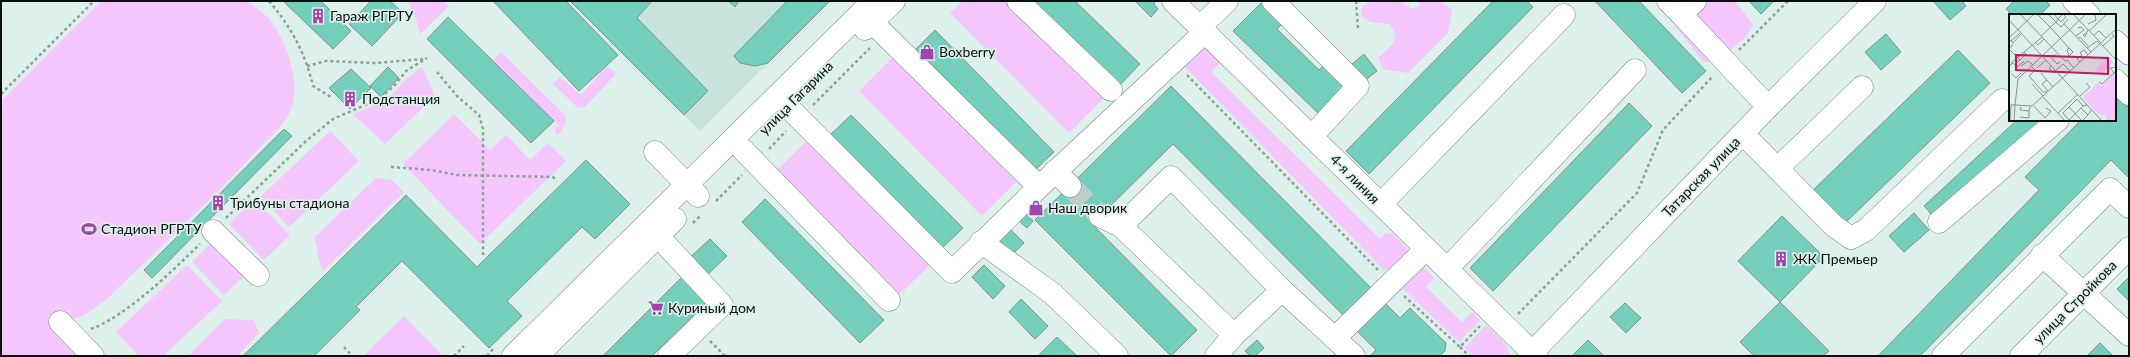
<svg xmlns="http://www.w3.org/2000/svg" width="2130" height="357" viewBox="0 0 2130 357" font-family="Lato,sans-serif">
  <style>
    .built { fill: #c9e4dd }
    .green { fill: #f6c7ff }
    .building { fill: #74cfbc; stroke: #81918d }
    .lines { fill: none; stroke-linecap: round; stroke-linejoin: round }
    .minor-tunnel { stroke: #bdceca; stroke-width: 22; stroke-dasharray: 22 11; stroke-linecap: butt }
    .minor-casing { stroke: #798a85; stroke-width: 23 }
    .major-casing { stroke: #798a85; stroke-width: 23 }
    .path { stroke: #8f9d99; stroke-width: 2.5; stroke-dasharray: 3 3; stroke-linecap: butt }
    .minor { stroke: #fff; stroke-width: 22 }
    .major { stroke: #fff; stroke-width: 22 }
    .labels { text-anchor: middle; stroke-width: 3.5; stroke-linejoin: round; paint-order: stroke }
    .poi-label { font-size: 14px; fill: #090f0e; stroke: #ddf0eb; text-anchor: start }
    .street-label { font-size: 14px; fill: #090f0e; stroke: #ddf0eb }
    .inset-road { fill: none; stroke: #889693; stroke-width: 1 }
    .view { fill: #c2185b; fill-opacity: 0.15; stroke: #c2185b; stroke-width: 2 }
    .inset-edge { fill: none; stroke: #090f0e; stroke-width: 2 }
  </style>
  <rect width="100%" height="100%" fill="#ddf0eb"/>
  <polygon class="built" points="570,1 830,1 700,131"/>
  <g class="green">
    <path d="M101 1H248C255 7 263 12 269 19 285 37 301 83 292 107 286 124 271 135 260 147 212 200 158 248 107 299L83 316 60 322 80 356H1V101Z"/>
    <polygon points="408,1 444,1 449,6 420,34 415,16"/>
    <polygon points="962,1 1010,1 1105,97 1069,133 950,13"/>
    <polygon points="1372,1 1401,1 1412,9 1419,6 1420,1 1441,1 1452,10 1448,33 1408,73 1383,69 1378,58 1392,45 1396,34 1389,24 1371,22 1361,16 1362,6"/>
    <polygon points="1680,1 1735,1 1753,25 1746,37 1715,62 1704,62 1671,21"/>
    <polygon points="1200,44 1209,45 1220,57 1219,64 1211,72 1380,239 1386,233 1393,234 1407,248 1406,257 1393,270 1383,269 1185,67 1184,61"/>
    <path d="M501 52 564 114C568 123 564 128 558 135L554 131 559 125 493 61Z"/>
    <polygon points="893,57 1017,181 982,216 859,91"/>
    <polygon points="422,66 435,96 385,144 353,114 387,100 402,83"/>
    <polygon points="607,66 616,74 584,108 577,107 553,84 560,77 581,95"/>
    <polygon points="454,114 490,150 506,135 530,160 548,143 566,161 480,244 403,164"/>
    <polygon points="330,131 359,161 289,227 260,197"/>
    <polygon points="813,135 936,259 898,296 775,172"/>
    <polygon points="376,178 392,180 404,192 323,271 319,260 315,237"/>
    <polygon points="254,199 290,235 264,260 229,224"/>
    <polygon points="212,242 245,275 224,295 192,262"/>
    <polygon points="1420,263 1434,278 1426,287 1462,322 1472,312 1480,320 1459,342 1399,285"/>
    <polygon points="187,265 222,301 163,356 139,356 116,332"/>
    <polygon points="404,316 443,356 363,356"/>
    <polygon points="225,319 254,320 259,333 237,356 188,356"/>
    <polygon points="1486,325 1505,343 1510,354 1509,356 1473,356 1464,348"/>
  </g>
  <g class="building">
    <polygon points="283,1 321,1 351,31 333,49"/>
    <polygon points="371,1 390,1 403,13 372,46 349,24"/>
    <polygon points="493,1 566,1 618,55 579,91"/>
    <polygon points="570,1 652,1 637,18 708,91 684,115"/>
    <polygon points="728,1 739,1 735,7"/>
    <polygon points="787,1 830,1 768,63 755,66 740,63 734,56"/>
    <polygon points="1025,1 1075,1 1140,64 1116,89"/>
    <polygon points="1137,1 1155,1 1154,4 1158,9 1151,17 1136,2"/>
    <polygon points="1493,1 1527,1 1533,7 1369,174 1346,151"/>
    <polygon points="1595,1 1639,1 1706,71 1682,93"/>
    <polygon points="1749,1 1774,1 1761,14"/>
    <polygon points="1933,1 1962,1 1966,6 1950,20"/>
    <polygon points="2014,1 2046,1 2050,5 2040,15 2012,15 2006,9"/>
    <polygon points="1261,3 1282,24 1277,29 1319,70 1324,65 1346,86 1319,114 1233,31"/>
    <polygon points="448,17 554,121 531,143 427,39"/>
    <polygon points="935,30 1054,152 1032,173 913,52"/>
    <polygon points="1886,34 1901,52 1881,70 1865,52"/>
    <polygon points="1958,50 1990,83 1842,226 1810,193"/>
    <polygon points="1364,54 1377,71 1364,81 1351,65"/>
    <polygon points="388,67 399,78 381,97 370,86"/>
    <polygon points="351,69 371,88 350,109 329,88"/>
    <polygon points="1171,86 1373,290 1345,317 1173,144 1092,224 1197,330 1171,356 1035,220"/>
    <polygon points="2115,94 2129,108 2129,178 2111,160 1920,356 1880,356 1879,355 2039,190 2025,177 2081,120 2115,120"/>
    <polygon points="1629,103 1652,126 1493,291 1470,268"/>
    <polygon points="851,115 963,228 939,251 827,138"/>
    <polygon points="2017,120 2042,120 1935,218 1924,206"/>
    <polygon points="284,129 292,136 152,278 144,270"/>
    <polygon points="586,160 630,204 595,239 582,227 507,301 522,316 489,348 402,261 356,307 360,310 314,356 243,356 406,195 477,267"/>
    <polygon points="765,199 884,320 860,343 742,222"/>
    <polygon points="1038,202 1042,206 1034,213 1030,209"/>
    <polygon points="1023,212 1033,221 1027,228 1017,219"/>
    <polygon points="1914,213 1929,230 1904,252 1889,236"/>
    <polygon points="1782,216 1824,257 1780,302 1738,261"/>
    <polygon points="1008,227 1024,243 1012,255 996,239"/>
    <polygon points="710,239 727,256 704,278 687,260"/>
    <polygon points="984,265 1005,286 993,299 972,277"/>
    <polygon points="686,273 711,298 652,356 603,356"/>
    <polygon points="2129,277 2129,301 2117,289"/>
    <polygon points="1021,299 1048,326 1035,339 1009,312"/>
    <polygon points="1383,301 1400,318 1410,308 1446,343 1445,351 1440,356 1370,356 1376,350 1355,329"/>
    <polygon points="1780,302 1829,351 1823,356 1754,356 1740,342"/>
    <polygon points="1625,303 1641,318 1626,333 1610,317"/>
    <polygon points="1057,337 1077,356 1038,356"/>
    <polygon points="1257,340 1264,348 1255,356 1250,356 1245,351"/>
    <polygon points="1588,340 1604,356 1572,356"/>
    <polygon points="2100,343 2113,356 2087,356"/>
  </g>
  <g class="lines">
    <polyline class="minor-tunnel" points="1070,186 1100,216"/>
    <g class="minor-casing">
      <g id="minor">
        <polyline points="1018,1 1111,90"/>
        <polyline points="1173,1 1536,356"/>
        <polyline points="1273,1 1358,86 1312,136"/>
        <polyline points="1668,1 1681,14"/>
        <polyline points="1695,1 1681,14 1768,107"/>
        <polyline points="2074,1 2089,15"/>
        <polyline points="872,22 1039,187 1205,32"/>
        <polyline points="1200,27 1227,1"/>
        <polyline points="2115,41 2129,54"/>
        <polyline points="2115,80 2129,94"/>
        <polyline points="788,107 952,272 1039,187"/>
        <polyline points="1743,134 1834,226 1851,238 1866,230 2002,100"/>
        <polyline points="743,150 889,300"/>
        <polyline points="655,152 698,196"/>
        <polyline points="1778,168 1862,87"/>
        <polyline points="1055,171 1070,186"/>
        <polyline points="1381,204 1564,15"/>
        <polyline points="1100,216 1121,226 1234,335"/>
        <polyline points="1939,222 2058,120"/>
        <polyline points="1121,226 1171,177 1282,290 1354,356"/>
        <polyline points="213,231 258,275"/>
        <polyline points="658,236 722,305 669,356"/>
        <polyline points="981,242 1053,294 1117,356"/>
        <polyline points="2042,255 2129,335"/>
        <polyline points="1447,269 1635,70"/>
        <polyline points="60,322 93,356"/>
        <polyline points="1335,338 1426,249"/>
        <polyline points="1216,356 1234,335 1282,290"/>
        <polyline points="1529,356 1768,107 1875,1"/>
        <polyline points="1943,356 2110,189 2129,207"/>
        <polyline points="2021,356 2129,248"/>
      </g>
    </g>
    <g class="major-casing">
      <g id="major">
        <polyline points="865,29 894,1"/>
        <polyline points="513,356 873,1"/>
        <polyline points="537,356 675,219"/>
      </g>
    </g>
    <g class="path">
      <path d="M269 1C291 27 305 52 313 86L331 97"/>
      <polyline points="1356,1 1358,28"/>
      <polyline points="1739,50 1788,1"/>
      <polyline points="307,66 326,61 375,63 425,59"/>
      <polyline points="437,72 457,96 479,115 483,129 483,255"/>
      <polyline points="1187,75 1378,270"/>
      <polyline points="1,94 94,1"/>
      <polyline points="813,105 870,48"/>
      <polyline points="769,149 786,131"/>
      <polyline points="391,167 431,170 457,175 553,177 557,181"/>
      <polyline points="716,201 742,175"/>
      <polyline points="226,218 306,141 333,119 379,99 395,85 406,71 427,58"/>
      <polyline points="693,223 701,215"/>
      <polyline points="1404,296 1460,347 1480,326"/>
      <polyline points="1518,314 1637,193 1663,130 1713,76"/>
      <path d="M91 329C128 315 172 271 200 244"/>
      <polyline points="710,341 725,356"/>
      <polyline points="344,347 352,356"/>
      <polyline points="1460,347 1469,356"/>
      <polyline points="454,356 464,346"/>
      <polyline points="487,356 495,347"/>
    </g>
    <use href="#minor" class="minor"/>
    <use href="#major" class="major"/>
  </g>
  <defs>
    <g id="building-bare" transform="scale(1.2)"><path d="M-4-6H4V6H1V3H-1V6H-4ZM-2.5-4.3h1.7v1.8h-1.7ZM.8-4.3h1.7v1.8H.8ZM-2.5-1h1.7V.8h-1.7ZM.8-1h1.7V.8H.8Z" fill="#a045b0" stroke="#ddf0eb" stroke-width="2.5" paint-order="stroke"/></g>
    <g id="shop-bare" transform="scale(1.2)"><path d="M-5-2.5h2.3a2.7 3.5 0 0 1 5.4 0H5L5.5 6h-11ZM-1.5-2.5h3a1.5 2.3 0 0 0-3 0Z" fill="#a045b0" stroke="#ddf0eb" stroke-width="2.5" paint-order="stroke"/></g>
    <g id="stadium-bare" transform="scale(1.2)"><path d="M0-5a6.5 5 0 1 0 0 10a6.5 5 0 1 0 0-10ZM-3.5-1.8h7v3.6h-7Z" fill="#a045b0" stroke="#ddf0eb" stroke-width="2.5" paint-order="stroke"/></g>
    <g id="supermarket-bare" transform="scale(1.2)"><path d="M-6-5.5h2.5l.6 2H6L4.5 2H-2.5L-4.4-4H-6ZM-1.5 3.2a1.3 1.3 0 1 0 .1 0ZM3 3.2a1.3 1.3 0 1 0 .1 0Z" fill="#a045b0" stroke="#ddf0eb" stroke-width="2.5" paint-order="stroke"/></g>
  </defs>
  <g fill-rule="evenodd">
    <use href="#building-bare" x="318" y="16"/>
    <use href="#shop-bare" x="927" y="52"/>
    <use href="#building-bare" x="350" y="99"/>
    <use href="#building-bare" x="218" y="203"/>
    <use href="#shop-bare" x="1036" y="208"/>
    <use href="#stadium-bare" x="89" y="229"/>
    <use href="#building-bare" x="1781" y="259"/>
    <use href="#supermarket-bare" x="656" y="308"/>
  </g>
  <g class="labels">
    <g class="poi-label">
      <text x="330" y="21">Гараж РГРТУ</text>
      <text x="939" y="57">Boxberry</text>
      <text x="362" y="104">Подстанция</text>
      <text x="230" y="208">Трибуны стадиона</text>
      <text x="1048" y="213">Наш дворик</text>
      <text x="101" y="234">Стадион РГРТУ</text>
      <text x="1793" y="264">ЖК Премьер</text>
      <text x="668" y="313">Куриный дом</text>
    </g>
    <g class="street-label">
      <text transform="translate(796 98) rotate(-45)" y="5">улица Гагарина</text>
      <text transform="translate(1701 177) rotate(-46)" y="5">Татарская улица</text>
      <text transform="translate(1355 179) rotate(45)" y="5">4-я линия</text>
      <text transform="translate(2075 302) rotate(-45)" y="5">улица Стройкова</text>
    </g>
  </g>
  <g transform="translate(2009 14)">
    <rect width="107" height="107" fill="#ddf0eb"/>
    <path d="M97 41 107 51 102 50 94 60H89L86 55 97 46ZM107 55V105L98 107 97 101 89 100 74 84 89 68 93 72Z" fill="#f6c7ff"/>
    <path class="inset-road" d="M28 0 41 13 60 34 64 38 60 42 58 36 60 34M39 0 52 13 59 5M64 0 92 29M12 1 57 48M0 6 92 106M55 10 82 38M79 10 87 6 86 1M80 17 97 1M77 19 74 21 76 23 79 16M85 21 90 17 97 24M32 22 47 8 49 5 54 0 57 3 52 8 49 5 45 0M67 22 75 16 72 13 69 14M0 24 25 0M0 25 4 29 12 20M69 25 71 23 79 32M2 27 11 19M26 28 29 31 35 25M4 30 0 35 11 46M92 30 107 46M94 32 105 22 103 20M78 34 88 27 91 30M48 41 41 42 48 50 51 48M6 47 8 48 11 46 17 40 15 38M56 48 58 46 65 54M71 48 68 45 73 41 71 39 75 36 79 41M2 49 33 23M0 52 4 49 8 53 15 47M12 52 19 47 24 51M22 52 26 56 20 62 34 78H38M42 52 40 54 45 59 47 57M28 54 37 46M47 56 54 50 61 57M32 59 44 73M105 59 101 54 107 53M3 60 7 64 12 59M38 66 33 70 39 77M90 68 93 70 107 57M23 70 34 82M71 82 81 73 77 69M34 83 56 107M0 91H6L9 65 77 0M25 92 36 104 42 97 37 94M74 92 68 85 54 99 60 106 74 92 78 91M12 93 11 96 20 97 21 93M60 93 73 107 79 101M72 94 79 101 82 96M49 99 69 80M11 103 20 104V97M1 107 2 92M5 107 6 91 23 92 107 15"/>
    <path class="view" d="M7 41 99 44V60L7 56Z"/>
    <rect width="107" height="107" class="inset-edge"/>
  </g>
  <rect width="2130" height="357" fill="none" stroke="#090f0e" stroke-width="4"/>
</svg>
